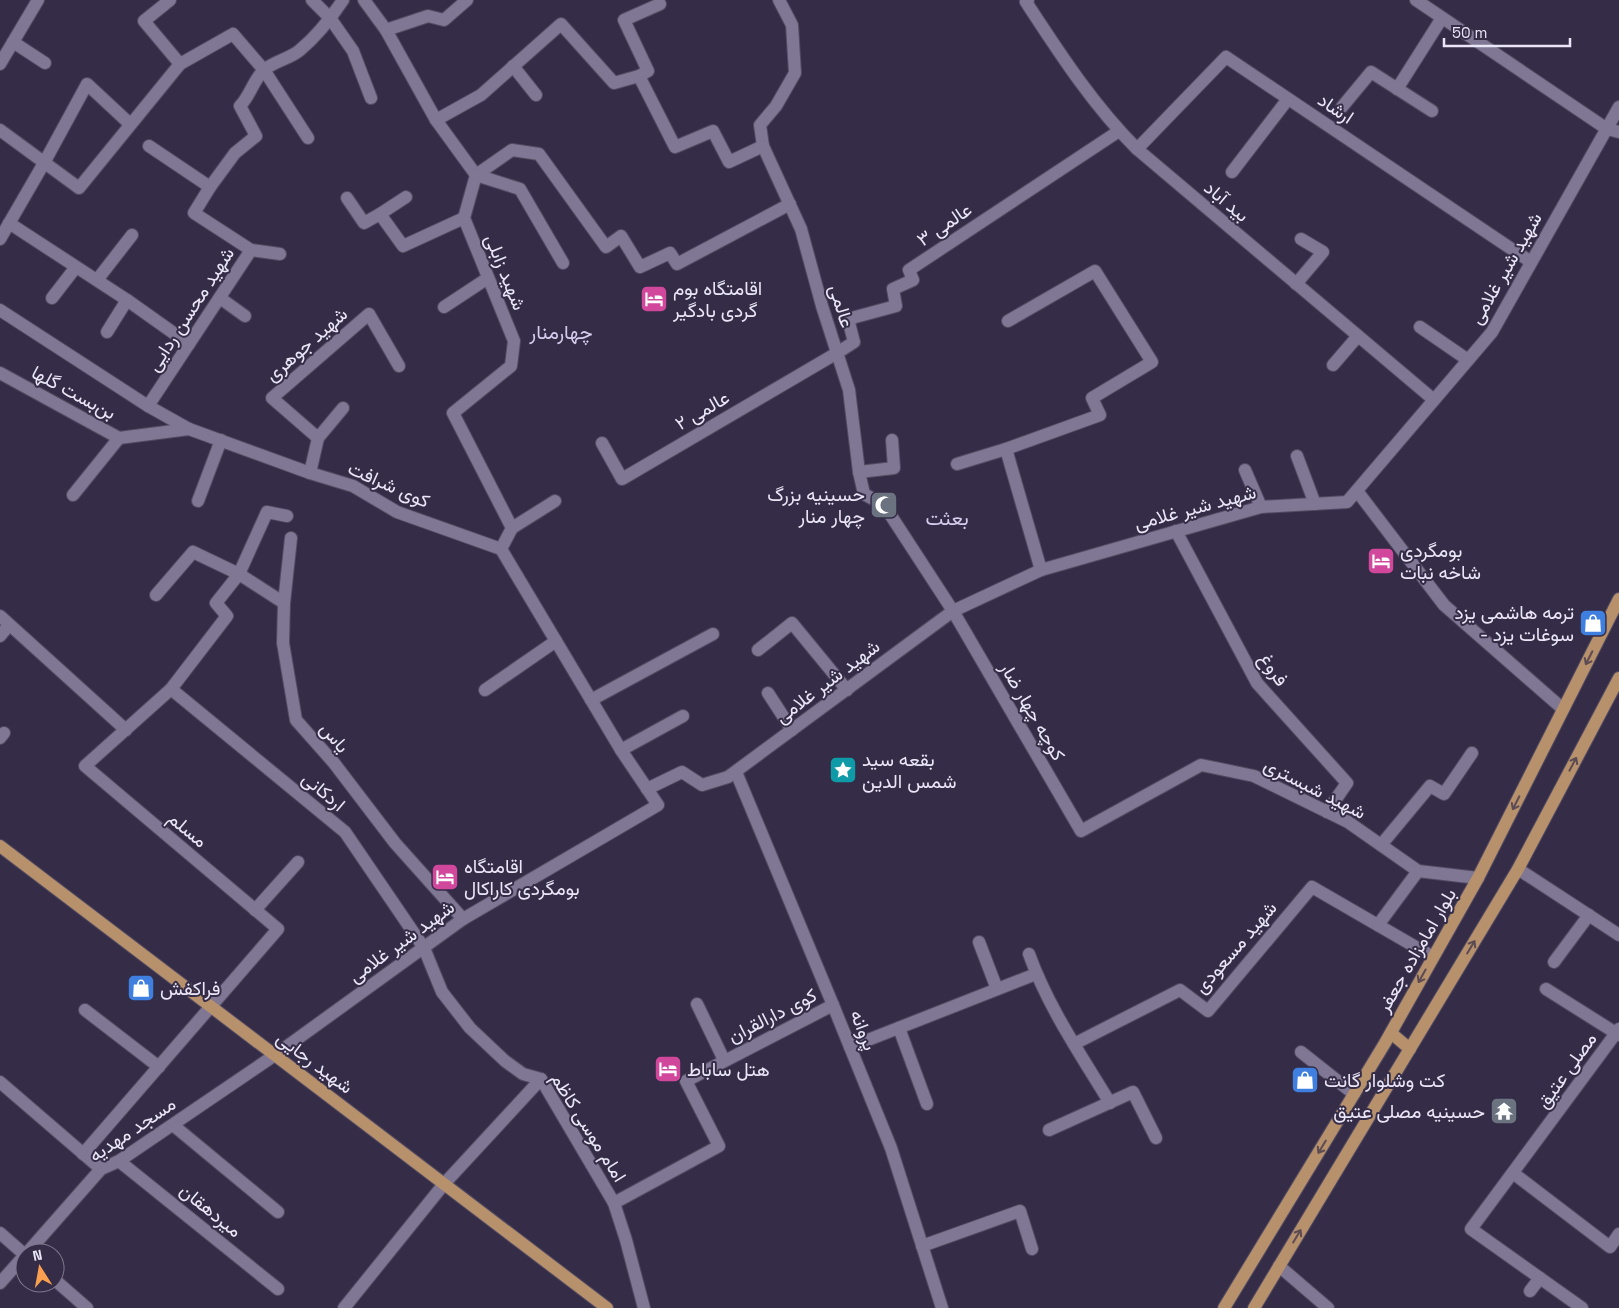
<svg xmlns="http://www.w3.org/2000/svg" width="1619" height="1308" viewBox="0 0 1619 1308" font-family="'Space Grotesk',Vazirmatn,sans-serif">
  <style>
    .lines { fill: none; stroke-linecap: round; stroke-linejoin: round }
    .minor-casing { stroke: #534b62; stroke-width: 14 }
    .major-casing { stroke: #534b62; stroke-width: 14 }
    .minor { stroke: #7f7794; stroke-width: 12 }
    .major { stroke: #b7906c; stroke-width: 12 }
    .oneway { stroke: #5c4b52 }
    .labels { text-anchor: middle; stroke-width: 4; stroke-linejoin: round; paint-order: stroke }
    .street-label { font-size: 19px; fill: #ebe6f7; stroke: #352d47 }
    .poi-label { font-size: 19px; fill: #ebe6f7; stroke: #352d47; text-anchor: start }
    .neighbourhood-label { font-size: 20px; fill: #d6cdee; stroke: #352d47 }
  </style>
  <rect width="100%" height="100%" fill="#352d47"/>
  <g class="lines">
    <g class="minor-casing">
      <g id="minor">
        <polyline points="170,0 144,21 180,64"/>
        <polyline points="312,0 330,18 353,51 371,98"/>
        <polyline points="364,0 386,30 436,120 476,175 464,218 514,341 511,366 453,413 512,528 501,549"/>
        <polyline points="779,0 792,25 795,73 776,106 760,125 763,146 801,229 822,306 849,390 859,472 864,494 884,505 953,611 1081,831 1201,765 1254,776 1348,822 1418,871 1478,878"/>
        <path d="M1028 0 1026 2C1060 54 1093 105 1137 149L1434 400"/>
        <polyline points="1416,0 1607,129 1619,132"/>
        <polyline points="386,30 428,16 444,20 467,0"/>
        <polyline points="13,42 45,63"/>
        <polyline points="0,64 38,0"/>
        <polyline points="513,66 536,95"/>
        <polyline points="639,76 648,71 624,20 660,4"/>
        <polyline points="1397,89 1442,18"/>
        <polyline points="1342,107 1371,72 1432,111"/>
        <polyline points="436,120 481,95 561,24 614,83 639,76 675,147 713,131 729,162 763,146"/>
        <polyline points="0,130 79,188 180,64 233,34 264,70 308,138"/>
        <polyline points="149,146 210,187"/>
        <polyline points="1137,149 1226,57 1531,262"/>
        <polyline points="1232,172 1288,99"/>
        <polyline points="476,175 512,150 539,154 606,247 621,236 640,267 670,253 677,264 790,204"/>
        <polyline points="476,175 520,189 563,263"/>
        <polyline points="347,198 364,223 380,214 403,246 464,218"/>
        <polyline points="380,214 406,197"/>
        <polyline points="9,223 127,300 189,344"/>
        <polyline points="0,239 44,163 87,84 130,124"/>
        <polyline points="251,250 280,254"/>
        <polyline points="97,280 132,235"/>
        <polyline points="1296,284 1323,252 1301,239"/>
        <polyline points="52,298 76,267"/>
        <polyline points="220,298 245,316"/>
        <polyline points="444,307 488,278"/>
        <polyline points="0,310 148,406 189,429 310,473 353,486 397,512 501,549 621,750 658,805 463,919 275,1055 119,1161 101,1169 27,1253"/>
        <polyline points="1420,327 1468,360"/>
        <polyline points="107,332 127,300"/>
        <polyline points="1333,365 1358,336"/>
        <polyline points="0,373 119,438 73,495"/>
        <path d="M148 406 251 250 194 213 210 187 235 153 256 136 240 106C250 96 253 81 263 71 273 61 290 59 300 50 317 36 331 18 343 0"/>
        <polyline points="119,438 189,429"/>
        <polyline points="318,438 343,408"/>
        <polyline points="602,443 622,479 837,353 854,342 848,319 896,306 893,289 913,280 909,270 1119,131"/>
        <polyline points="1006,449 1041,570"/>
        <polyline points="1297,456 1315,504"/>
        <polyline points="957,464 1006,449 1100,415 1092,398 1152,362 1095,271 1008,321"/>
        <polyline points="1245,470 1261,507"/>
        <polyline points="859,472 894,468 892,440"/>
        <polyline points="310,473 318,438 272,398 369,314 399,366"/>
        <polyline points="1357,491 1444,605 1563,709"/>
        <polyline points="198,501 221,440"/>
        <polyline points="512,528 555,501"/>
        <polyline points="1176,531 1257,683 1347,783 1327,812"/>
        <polyline points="291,538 284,603 283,643 296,720 334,763 395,843 463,919"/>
        <polyline points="156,595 193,552 239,574 284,603"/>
        <polyline points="0,616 126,730"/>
        <polyline points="0,636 9,625"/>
        <polyline points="758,650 792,623 847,690"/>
        <polyline points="171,689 345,832 424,948 442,992 470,1028 505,1061 523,1074 541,1079 614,1203 626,1240 644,1308"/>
        <polyline points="485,690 556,641"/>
        <polyline points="768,693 792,730"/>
        <polyline points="591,700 713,634"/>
        <polyline points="0,738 4,733"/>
        <polyline points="621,750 683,716"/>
        <polyline points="736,772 833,1005 891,1148 942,1308"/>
        <polyline points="647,789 682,772 702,785 728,777 953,611 1041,570 1261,507 1347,502 1492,332 1619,107"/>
        <polyline points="1381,845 1430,786 1444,794 1472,753"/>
        <polyline points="1518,869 1619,935"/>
        <polyline points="255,910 298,862"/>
        <polyline points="1378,925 1418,871"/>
        <polyline points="979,942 997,989"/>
        <path d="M1029 954C1048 1007 1081 1055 1110 1103"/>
        <polyline points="1554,962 1589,915"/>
        <polyline points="1546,989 1619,1035"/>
        <polyline points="697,1004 724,1060"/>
        <polyline points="85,1010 159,1067"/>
        <polyline points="899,1028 927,1104"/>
        <polyline points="1074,1044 1180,990 1208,1011 1312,887 1433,957"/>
        <polyline points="850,1047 1036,974"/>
        <polyline points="1301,1052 1354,1094"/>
        <polyline points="0,1082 101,1169"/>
        <polyline points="173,1125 278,1212"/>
        <polyline points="1049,1130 1133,1092 1156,1138"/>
        <polyline points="83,1154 278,929 85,766 171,689 227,616 216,603 239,574 267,512 287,516"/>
        <polyline points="119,1161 278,1289"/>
        <polyline points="1513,1173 1610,1247 1619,1234"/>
        <polyline points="614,1203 719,1146 686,1081 833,1005"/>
        <polyline points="0,1233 25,1255"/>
        <polyline points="922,1246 1020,1211 1032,1249"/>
        <polyline points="1279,1266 1328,1308"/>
        <polyline points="55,1280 87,1308"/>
        <polyline points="0,1283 25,1255"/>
        <polyline points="1530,1291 1540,1278"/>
        <polyline points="344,1308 444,1184 541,1079"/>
        <polyline points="1582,1308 1471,1229 1619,1029"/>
      </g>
    </g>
    <g class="major-casing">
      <g id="major">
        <polyline points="0,846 607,1308"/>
        <polyline points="1391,1033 1410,1049"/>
        <polyline points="1224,1308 1385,1043 1478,878 1619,599"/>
        <polyline points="1254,1308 1518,869 1619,678"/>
      </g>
    </g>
    <use href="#minor" class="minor"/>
    <use href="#major" class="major"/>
  </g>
  <defs><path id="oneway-shaft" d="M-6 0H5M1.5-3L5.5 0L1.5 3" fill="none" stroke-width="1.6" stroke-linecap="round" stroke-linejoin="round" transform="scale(1.25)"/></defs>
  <g class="oneway">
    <use href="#oneway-shaft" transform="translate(1589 658) rotate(117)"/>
    <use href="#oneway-shaft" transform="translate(1573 764) rotate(-62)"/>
    <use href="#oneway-shaft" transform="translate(1516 803) rotate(117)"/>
    <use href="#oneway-shaft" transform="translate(1471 947) rotate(-59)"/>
    <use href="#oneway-shaft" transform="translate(1422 976) rotate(119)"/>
    <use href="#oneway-shaft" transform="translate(1322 1147) rotate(121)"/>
    <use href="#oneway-shaft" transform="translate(1297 1236) rotate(-59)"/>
  </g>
  <defs>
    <g id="hotel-square" transform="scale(1.4375)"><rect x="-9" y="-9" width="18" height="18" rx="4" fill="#d1479c" stroke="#352d47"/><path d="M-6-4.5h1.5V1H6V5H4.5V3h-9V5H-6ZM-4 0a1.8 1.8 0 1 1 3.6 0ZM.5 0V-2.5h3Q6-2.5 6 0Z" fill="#fff"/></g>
    <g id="mosque-square" transform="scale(1.4375)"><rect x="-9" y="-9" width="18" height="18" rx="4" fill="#6b7280" stroke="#352d47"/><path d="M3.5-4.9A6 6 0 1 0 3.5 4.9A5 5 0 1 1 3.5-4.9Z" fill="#fff"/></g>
    <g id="shop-square" transform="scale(1.4375)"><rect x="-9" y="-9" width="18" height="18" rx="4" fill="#3f7fe0" stroke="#352d47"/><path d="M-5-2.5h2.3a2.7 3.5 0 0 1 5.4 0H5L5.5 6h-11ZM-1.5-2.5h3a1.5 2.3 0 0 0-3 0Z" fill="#fff"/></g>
    <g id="sight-square" transform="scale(1.4375)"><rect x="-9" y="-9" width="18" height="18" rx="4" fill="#0f9aa8" stroke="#352d47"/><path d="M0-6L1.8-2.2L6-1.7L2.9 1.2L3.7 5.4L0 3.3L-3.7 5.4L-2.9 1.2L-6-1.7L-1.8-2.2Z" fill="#fff"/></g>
    <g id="temple-square" transform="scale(1.4375)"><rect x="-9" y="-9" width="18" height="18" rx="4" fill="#6b7280" stroke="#352d47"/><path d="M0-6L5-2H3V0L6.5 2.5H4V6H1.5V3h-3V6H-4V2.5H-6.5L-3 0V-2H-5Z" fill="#fff"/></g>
  </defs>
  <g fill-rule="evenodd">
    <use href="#hotel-square" x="654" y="299"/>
    <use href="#mosque-square" x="884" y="505"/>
    <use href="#hotel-square" x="1381" y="561"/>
    <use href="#shop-square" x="1593" y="623"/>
    <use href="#sight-square" x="843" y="770"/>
    <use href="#hotel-square" x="445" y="877"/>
    <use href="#shop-square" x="141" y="988"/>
    <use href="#hotel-square" x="668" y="1069"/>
    <use href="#shop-square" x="1305" y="1080"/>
    <use href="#temple-square" x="1504" y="1111"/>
  </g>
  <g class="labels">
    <g class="street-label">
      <text transform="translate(1336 108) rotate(34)" y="7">ارشاد</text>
      <text transform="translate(1227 201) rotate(40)" y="7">بید آباد</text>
      <text transform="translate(944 224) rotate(-34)" y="7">عالمی ۳</text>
      <text transform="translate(1505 268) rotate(-60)" y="7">شهید شیر غلامی</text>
      <text transform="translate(506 272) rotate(68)" y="7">شهید زابلی</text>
      <text transform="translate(842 306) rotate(73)" y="7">عالمی</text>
      <text transform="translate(190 309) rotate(-57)" y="7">شهید محسن ردایی</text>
      <text transform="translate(306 344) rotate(-41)" y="7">شهید جوهری</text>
      <text transform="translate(74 392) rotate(28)" y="7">بن‌بست گلها</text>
      <text transform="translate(702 410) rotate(-30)" y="7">عالمی ۲</text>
      <text transform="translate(389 484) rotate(24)" y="7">کوی شرافت</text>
      <text transform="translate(1195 507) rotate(-15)" y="7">شهید شیر غلامی</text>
      <text transform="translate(1274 669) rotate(55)" y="7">فروغ</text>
      <text transform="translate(827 681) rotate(-37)" y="7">شهید شیر غلامی</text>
      <text transform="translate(1033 711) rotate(60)" y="7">کوچه چهار ضار</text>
      <text transform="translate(335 737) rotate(49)" y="7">یاس</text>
      <text transform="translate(1315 788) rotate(27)" y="7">شهید شبستری</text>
      <text transform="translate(324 791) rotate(40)" y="7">اردکانی</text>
      <text transform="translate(188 829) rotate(40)" y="7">مسلم</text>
      <text transform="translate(401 941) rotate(-36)" y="7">شهید شیر غلامی</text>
      <text transform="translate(1235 947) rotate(-49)" y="7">شهید مسعودی</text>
      <text transform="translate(1416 950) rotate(-60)" y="7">بلوار امامزاده جعفر</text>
      <text transform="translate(772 1015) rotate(-27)" y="7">کوی دارالقران</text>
      <text transform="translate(864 1030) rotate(69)" y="7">پروانه</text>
      <text transform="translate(315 1062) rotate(37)" y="7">شهید رجایی</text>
      <text transform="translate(1566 1070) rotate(-54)" y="7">مصلی عتیق</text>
      <text transform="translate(589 1127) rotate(58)" y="7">امام موسی کاظم</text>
      <text transform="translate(132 1129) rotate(-34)" y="7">مسجد مهدیه</text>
      <text transform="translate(211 1210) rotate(39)" y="7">میردهقان</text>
    </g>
    <g class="poi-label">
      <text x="673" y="295">اقامتگاه بوم<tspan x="673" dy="22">گردی بادگیر</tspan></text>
      <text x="865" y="501" text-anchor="end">حسینیه بزرگ<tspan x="865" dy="22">چهار منار</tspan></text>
      <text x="1400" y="557">بومگردی<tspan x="1400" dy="22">شاخه نبات</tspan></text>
      <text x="1574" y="619" text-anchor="end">ترمه هاشمی یزد<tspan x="1574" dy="22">- سوغات یزد</tspan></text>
      <text x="862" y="766">بقعه سید<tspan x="862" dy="22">شمس الدین</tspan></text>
      <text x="464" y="873">اقامتگاه<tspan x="464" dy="22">بومگردی کاراکال</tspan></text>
      <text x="160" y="995">فراکفش</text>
      <text x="687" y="1076">هتل ساباط</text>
      <text x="1324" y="1087">کت وشلوار گانت</text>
      <text x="1485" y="1118" text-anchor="end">حسینیه مصلی عتیق</text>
    </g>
    <g class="neighbourhood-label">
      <text x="561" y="339">چهارمنار</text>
      <text x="947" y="525">بعثت</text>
    </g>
  </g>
  <g transform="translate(40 1268) rotate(349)"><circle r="24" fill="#352d47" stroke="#7e778d"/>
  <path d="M0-4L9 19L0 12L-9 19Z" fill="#fa9f4f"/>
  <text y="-8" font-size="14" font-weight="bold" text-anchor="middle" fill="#ebe6f7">N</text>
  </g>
  <path d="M1444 38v8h126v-8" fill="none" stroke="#ebe6f7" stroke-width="2.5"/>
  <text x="1452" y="38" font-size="15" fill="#ebe6f7" stroke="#352d47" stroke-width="4" paint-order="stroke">50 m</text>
</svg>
